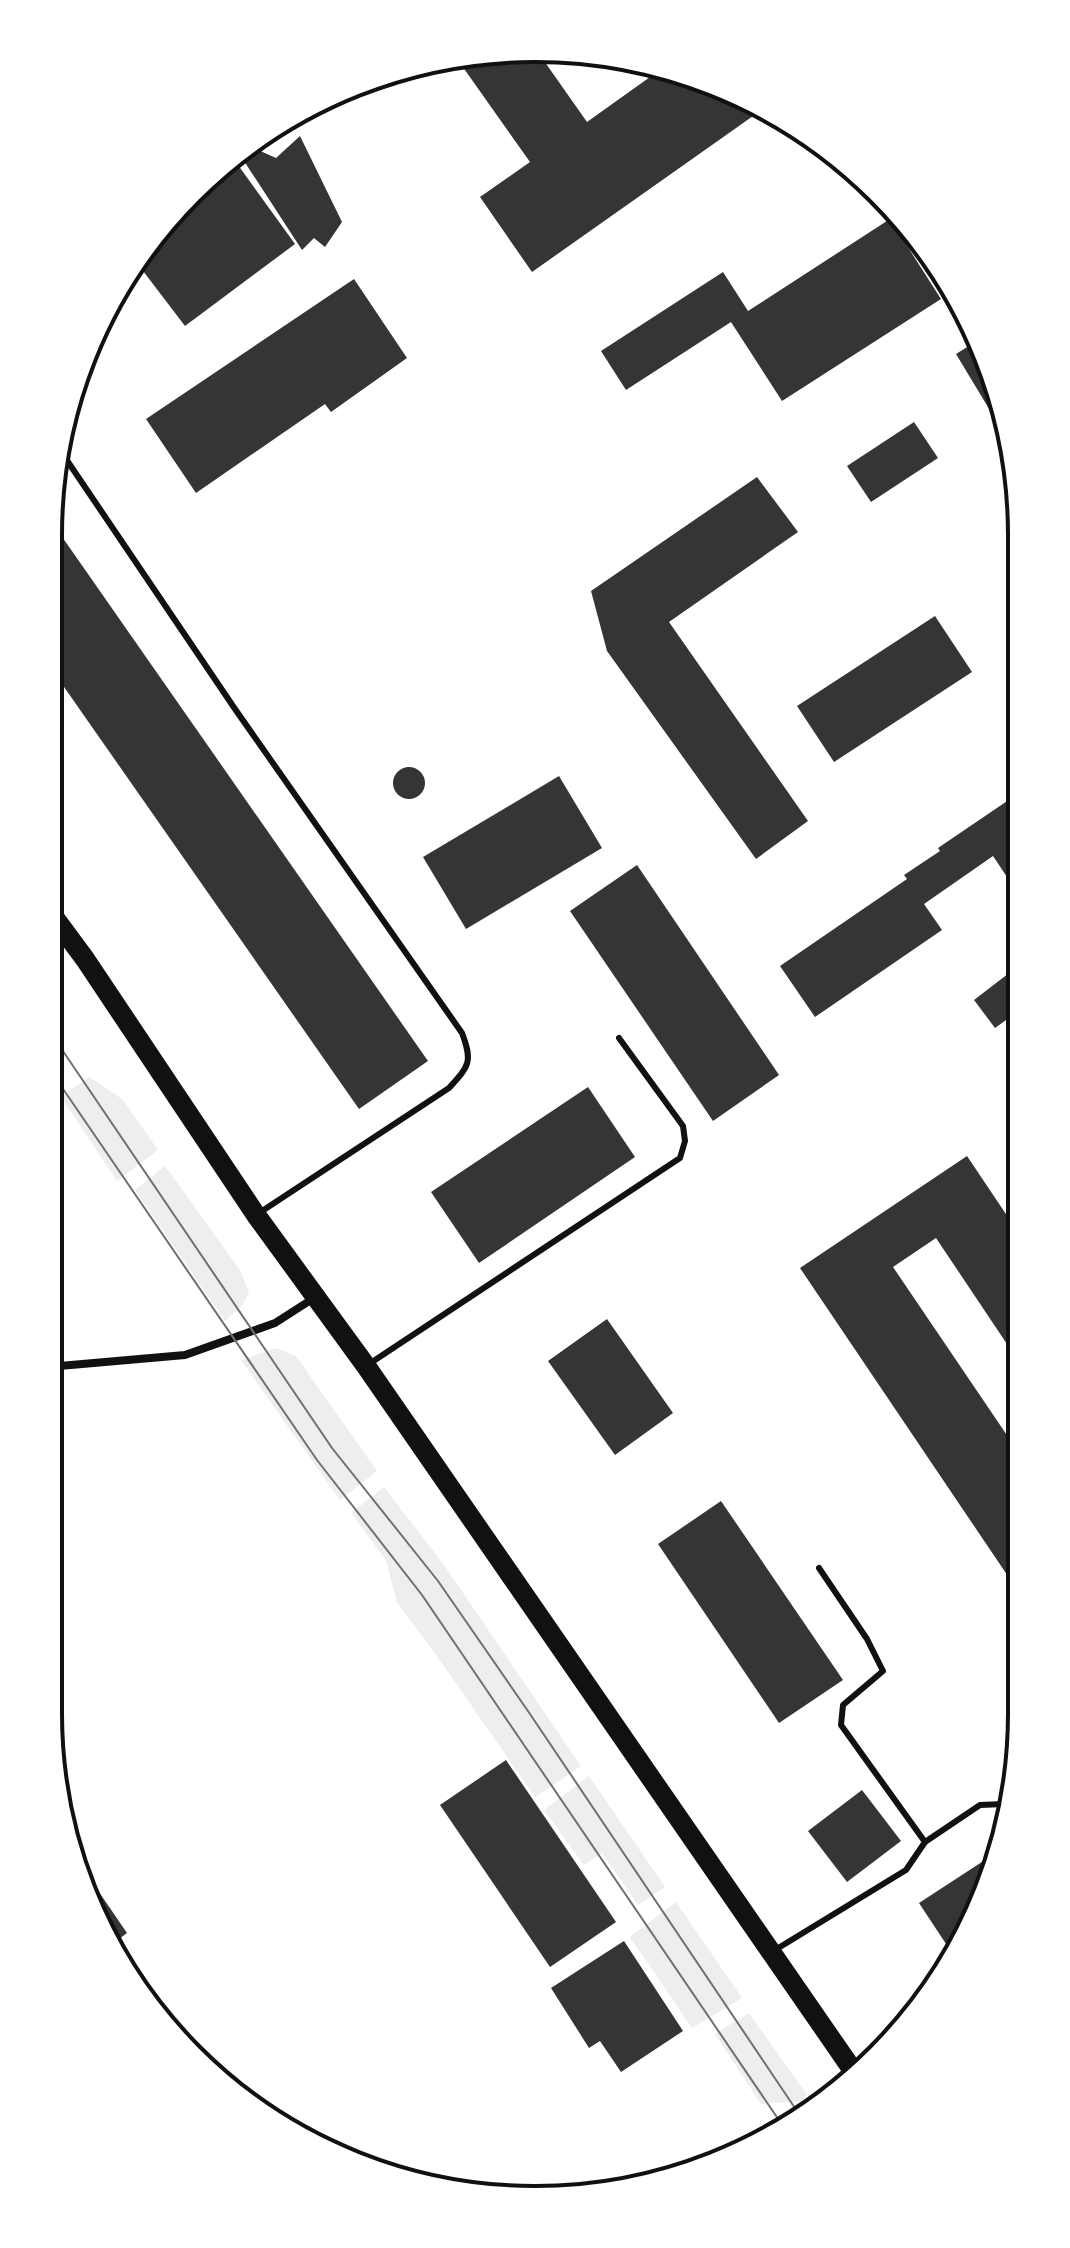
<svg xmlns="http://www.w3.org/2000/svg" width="1070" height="2248" viewBox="0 0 1070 2248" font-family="Inter,sans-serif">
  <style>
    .green { fill: #eee }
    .building { fill: #353535 }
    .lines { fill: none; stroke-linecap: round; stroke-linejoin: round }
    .service { stroke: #111; stroke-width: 6 }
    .minor { stroke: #111; stroke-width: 8 }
    .primary { stroke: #111; stroke-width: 20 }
    .tram { stroke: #707070; stroke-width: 2 }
    .rim { fill: none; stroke: #111; stroke-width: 4 }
  </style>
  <rect width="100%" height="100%" fill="#fff"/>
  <g class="green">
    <polygon points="89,1077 122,1099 158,1150 117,1181 61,1097"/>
    <polygon points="165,1166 240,1270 249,1293 242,1305 225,1321 135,1190"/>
    <polygon points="276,1348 296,1356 377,1471 340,1500 241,1360"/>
    <polygon points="384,1487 444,1565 581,1766 535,1797 432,1649 397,1603 386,1560 351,1513"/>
    <polygon points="589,1776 665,1887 638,1905 602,1853 584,1865 544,1810"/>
    <polygon points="676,1902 742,1998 692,2028 630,1937"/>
    <polygon points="749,2013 807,2095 801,2101 761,2104 715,2034"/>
  </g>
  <g class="building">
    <polygon points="535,48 587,122 657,72 721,85 763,109 532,272 480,197 530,162 460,63"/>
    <polygon points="300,136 342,222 325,247 314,238 302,250 244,161 258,150 276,158"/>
    <polygon points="238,165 295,244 185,326 140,267 183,201"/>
    <polygon points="890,219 941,299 782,401 731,322 626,390 601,351 723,272 748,311"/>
    <polygon points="354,279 407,358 331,412 325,404 196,493 146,419"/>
    <polygon points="980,339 985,348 1009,442 956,354"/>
    <polygon points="914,422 938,458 871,502 847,466"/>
    <polygon points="757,477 798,532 669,622 808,821 756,859 607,651 591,591"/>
    <polygon points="51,521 428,1061 359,1109 48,664 48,535"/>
    <polygon points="935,616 972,672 834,762 797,706"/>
    <circle cx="409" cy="783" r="16"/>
    <polygon points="559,776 602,848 466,929 423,857"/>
    <polygon points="1016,795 1019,800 1019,895 993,856 924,904 942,930 815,1017 780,966 907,879 904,875 940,851 938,848"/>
    <polygon points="637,865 779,1075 713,1121 570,911"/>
    <polygon points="1013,970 1019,978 1020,1010 995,1028 974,1000"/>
    <polygon points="588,1087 635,1157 479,1263 431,1192"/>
    <polygon points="967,1156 1020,1235 1021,1365 936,1238 893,1267 1021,1456 1022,1597 800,1268"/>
    <polygon points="607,1319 673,1413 615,1455 548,1361"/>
    <polygon points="721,1501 843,1680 779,1723 658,1544"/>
    <polygon points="506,1760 616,1922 550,1967 440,1805"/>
    <polygon points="862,1790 901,1841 847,1882 808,1831"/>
    <polygon points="988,1858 992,1863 985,1899 952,1953 919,1903"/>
    <polygon points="90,1879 127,1933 115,1942 82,1884"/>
    <polygon points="624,1941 683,2031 621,2072 600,2041 589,2048 551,1988"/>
  </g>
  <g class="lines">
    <g class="service">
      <path d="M64 456 235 709 462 1033C473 1062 469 1066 449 1088L259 1213"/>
      <polyline points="369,1364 680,1158 685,1141 683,1126 619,1038"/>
      <polyline points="925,1842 980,1805 1004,1804"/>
      <polyline points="775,1950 906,1870 925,1842 841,1725 843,1705 883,1671 867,1639 819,1568"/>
    </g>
    <polyline class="minor" points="48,1367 185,1355 275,1323 314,1298"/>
    <polyline class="primary" points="48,909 85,959 256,1215 366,1366 854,2072"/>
    <g class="tram">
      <polyline points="48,1029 332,1448 438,1581 530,1714 801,2117"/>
      <polyline points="48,1067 317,1460 422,1595 785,2129"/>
    </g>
  </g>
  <path d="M0 0H1070V2248H0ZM535 62H535A473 473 0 0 1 1008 535V1713A473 473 0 0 1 535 2186H535A473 473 0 0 1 62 1713V535A473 473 0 0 1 535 62Z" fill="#fff" fill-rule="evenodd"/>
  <path class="rim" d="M535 62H535A473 473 0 0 1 1008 535V1713A473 473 0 0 1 535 2186H535A473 473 0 0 1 62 1713V535A473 473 0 0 1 535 62Z"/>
</svg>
